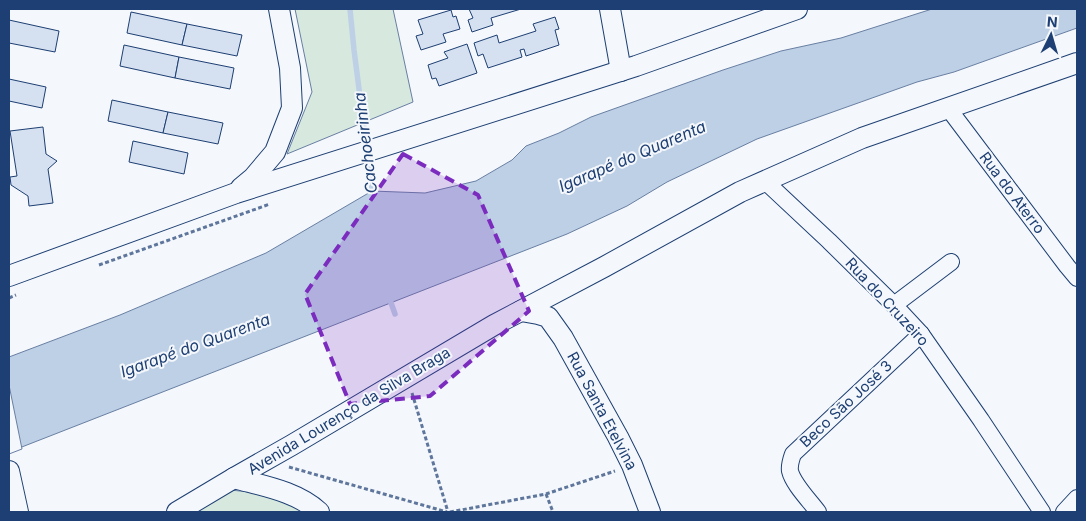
<svg xmlns="http://www.w3.org/2000/svg" width="1086" height="521" viewBox="0 0 1086 521" font-family="Inter,sans-serif">
  <style>
    .green { fill: #d7e8df; stroke: #687fa3 }
    .water { fill: #bed0e5; stroke: #687fa3 }
    .pier { fill: #f4f7fb; stroke: #687fa3 }
    .lines { fill: none; stroke-linecap: round; stroke-linejoin: round }
    .stream { stroke: #bed0e5; stroke-width: 5.5 }
    .building { fill: #d5e0f0; stroke: #1d3f73 }
    .minor-casing { stroke: #1d3f73; stroke-width: 18 }
    .tertiary-casing { stroke: #1d3f73; stroke-width: 22 }
    .path { stroke: #5e769c; stroke-width: 3; stroke-dasharray: 4 2.5; stroke-linecap: butt }
    .minor { stroke: #f4f7fb; stroke-width: 16 }
    .tertiary { stroke: #f4f7fb; stroke-width: 20 }
    .marked { fill: #7b2cbf; fill-opacity: 0.2; stroke: #7b2cbf; stroke-width: 4; stroke-dasharray: 10 6; stroke-linejoin: round }
    .labels { text-anchor: middle; stroke-width: 4; stroke-linejoin: round; paint-order: stroke }
    .street-label { font-size: 15px; fill: #1d3f73; stroke: #f4f7fb }
    .water-label { font-size: 16px; font-style: italic; fill: #1d3f73; stroke: #f4f7fb }
  </style>
  <rect width="100%" height="100%" fill="#f4f7fb"/>
  <g class="green">
    <polygon points="295,9 393,9 413,102 287,154 312,92"/>
    <polygon points="220,489 250,492 294,505 303,512 187,512"/>
  </g>
  <polygon class="water" points="932,9 1077,9 1077,28 954,72 917,82 757,139 667,182 627,206 567,234 9,452 9,357 120,315 266,253 372,191 425,193 476,181 512,160 526,146 559,133 591,117 723,70 781,51 841,38"/>
  <polygon class="pier" points="9,385 22,449 9,454"/>
  <g class="lines">
    <g class="stream">
      <polyline points="350,9 354,50 373,197"/>
      <polyline points="389,297 395,314"/>
    </g>
  </g>
  <g class="building">
    <polygon points="469,9 521,9 491,18 493,25 472,32 468,20 473,18"/>
    <polygon points="451,10 453,17 456,16 460,29 443,34 446,42 421,50 416,36 423,34 418,20"/>
    <polygon points="131,12 187,24 182,45 127,33"/>
    <polygon points="555,17 559,29 555,30 559,45 526,56 524,49 520,50 522,57 488,68 483,54 478,56 474,43 497,35 499,43 536,31 533,24"/>
    <polygon points="9,20 59,31 55,52 9,43"/>
    <polygon points="187,24 242,35 237,56 182,45"/>
    <polygon points="467,44 477,73 439,86 436,78 432,79 428,65 448,58 444,52"/>
    <polygon points="124,45 179,57 175,78 120,66"/>
    <polygon points="179,57 234,68 230,89 175,78"/>
    <polygon points="9,79 46,87 42,108 9,101"/>
    <polygon points="112,100 168,112 163,133 108,121"/>
    <polygon points="168,112 223,123 218,144 163,133"/>
    <polygon points="43,127 46,154 57,161 48,169 53,203 29,206 28,196 11,185 10,177 17,176 10,131"/>
    <polygon points="133,141 188,153 184,174 129,162"/>
  </g>
  <g class="lines">
    <g class="minor-casing">
      <g id="minor">
        <polyline points="948,108 1067,266 1077,278"/>
        <polyline points="765,181 829,241 894,305 921,334 981,420 1042,512"/>
        <polyline points="894,305 951,262"/>
        <path d="M818 512C810 501 793 484 790 471 789 465 791 460 793 454L921 334"/>
        <polyline points="1064,512 1077,498"/>
      </g>
    </g>
    <g class="tertiary-casing">
      <g id="tertiary">
        <polyline points="610,9 621,71"/>
        <polyline points="241,188 253,178 275,152 292,108 290,68 279,9"/>
        <polyline points="9,276 236,193 636,66 797,9"/>
        <polyline points="521,311 538,314 548,317 563,338 618,437 632,465 650,512"/>
        <polyline points="9,471 18,512"/>
        <path d="M234 478C263 486 296 491 319 512"/>
        <polyline points="177,512 234,478 292,445 494,325 604,267 740,192 862,138 1077,63"/>
      </g>
    </g>
    <g class="path">
      <polyline points="99,265 270,204"/>
      <polyline points="9,298 16,295"/>
      <polyline points="412,393 448,512"/>
      <polyline points="289,467 447,512"/>
      <polyline points="546,494 553,512"/>
      <polyline points="450,512 546,494 615,471"/>
    </g>
    <use href="#minor" class="minor"/>
    <use href="#tertiary" class="tertiary"/>
  </g>
  <path class="marked" d="M403 154 478 195 529 311 430 396 350 404 305 294Z"/>
  <g class="labels">
    <g class="street-label">
      <text transform="translate(1012 193) rotate(53)" y="5">Rua do Aterro</text>
      <text transform="translate(887 302) rotate(47)" y="5">Rua do Cruzeiro</text>
      <text transform="translate(846 404) rotate(-43)" y="5">Beco São José 3</text>
      <text transform="translate(349 411) rotate(-31)" y="5">Avenida Lourenço da Silva Braga</text>
      <text transform="translate(602 411) rotate(62)" y="5">Rua Santa Etelvina</text>
    </g>
    <g class="water-label">
      <text transform="translate(365 143) rotate(-97)" y="6">Cachoeirinha</text>
      <text transform="translate(632 156) rotate(-23)" y="6">Igarapé do Quarenta</text>
      <text transform="translate(195 345) rotate(-20)" y="6">Igarapé do Quarenta</text>
    </g>
  </g>
  <rect width="1086" height="521" fill="none" stroke="#1d3f73" stroke-width="20"/>
  <g transform="translate(1051 35) rotate(5)" stroke="#f4f7fb" stroke-width="4" paint-order="stroke">
  <path d="M0-4L9 19L0 12L-9 19Z" fill="#1d3f73"/>
  <text y="-8" font-size="14" font-weight="bold" text-anchor="middle" fill="#1d3f73">N</text>
  </g>
</svg>
